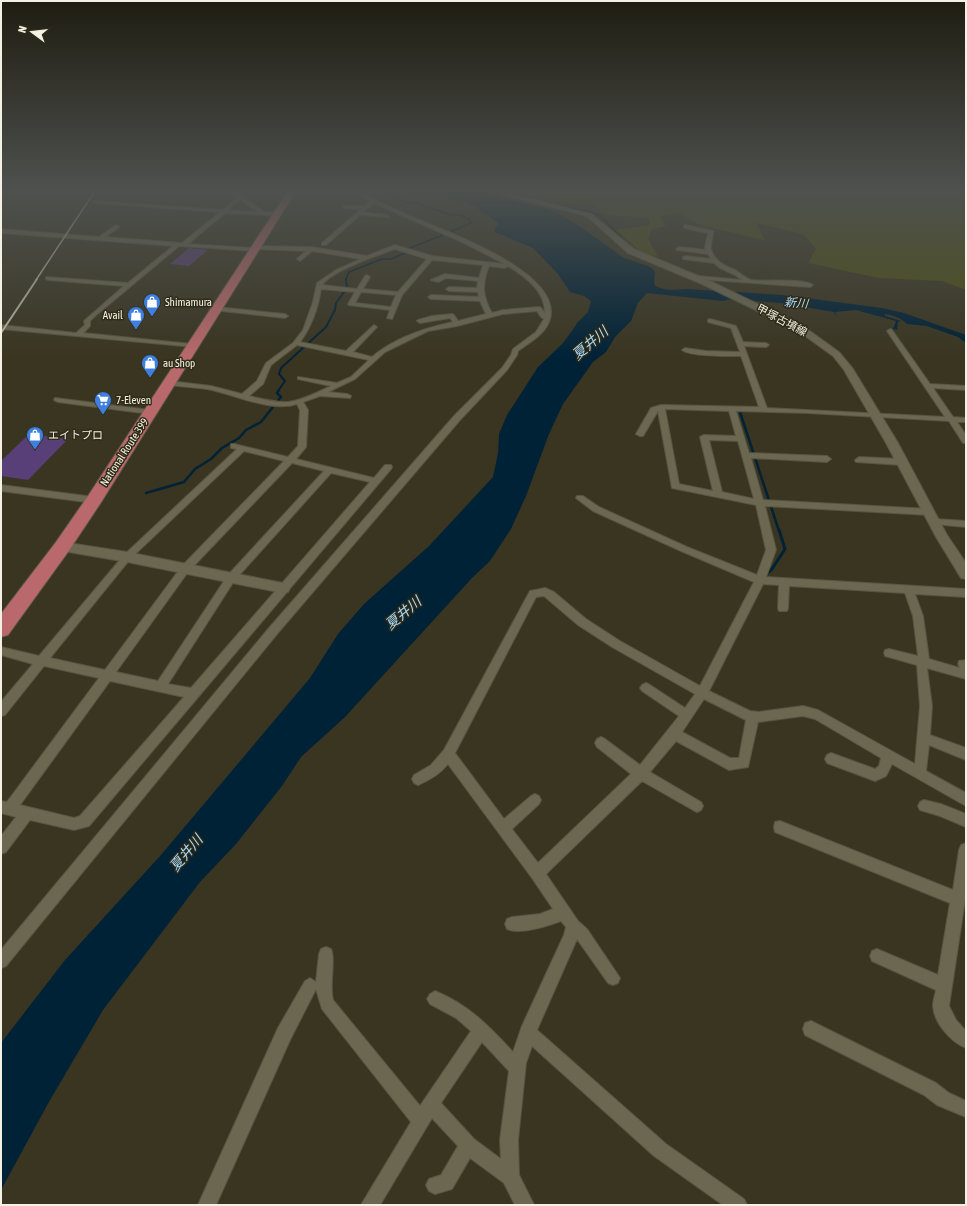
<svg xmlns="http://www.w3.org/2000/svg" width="967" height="1206" viewBox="0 0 967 1206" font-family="'Asap Condensed','Noto Sans JP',sans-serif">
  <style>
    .green { fill: #4d4f12 }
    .water { fill: #002237 }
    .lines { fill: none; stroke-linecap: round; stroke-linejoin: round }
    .stream-far3 { stroke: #002237; stroke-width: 1.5 }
    .stream-far2 { stroke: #002237; stroke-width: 2 }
    .stream-far1 { stroke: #002237; stroke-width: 2.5 }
    .stream { stroke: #002237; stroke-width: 3 }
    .building { fill: #583f77 }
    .street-casing { stroke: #575441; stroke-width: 2 }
    .secondary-casing { stroke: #575441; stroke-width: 2 }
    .highway-casing { stroke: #575441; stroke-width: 2 }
    .street { fill: #6b6751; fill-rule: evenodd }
    .secondary { fill: #6b6751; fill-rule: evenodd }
    .highway { fill: #b9696b; fill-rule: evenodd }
    .rail-far1 { stroke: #bab8a9; stroke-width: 1.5 }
    .rail { stroke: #bab8a9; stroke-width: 2 }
    .labels { text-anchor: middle; stroke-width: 3; stroke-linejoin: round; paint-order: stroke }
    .far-poi-label { font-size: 11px; fill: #f3f1e4; stroke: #2f2b17; text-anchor: start }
    .far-street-label { font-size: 11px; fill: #f3f1e4; stroke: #2f2b17 }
    .far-water-label { font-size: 12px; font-style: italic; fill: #a5daff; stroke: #2f2b17 }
    .water-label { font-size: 14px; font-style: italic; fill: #a5daff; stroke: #2f2b17 }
  </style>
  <rect width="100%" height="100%" fill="#393521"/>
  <polygon class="green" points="506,191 966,191 966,290 942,281 879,278 808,263 816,249 803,234 757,223 764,240 699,225 679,213 660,216 666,226 652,229 648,239 658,257 640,251 616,230 650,225 650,218 607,215 592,204 573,204"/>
  <path class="water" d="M397 191H466L486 194 552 210 582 228 624 258 648 266 653 269 655 273 654 281 655 286C666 291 675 290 686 289L783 295 882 308 904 313 966 335V343L958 337 927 326 907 324C901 318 894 315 885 314V316L901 321 898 322 897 330 893 329 896 321 856 310 835 312 837 318 834 312 781 303 731 299 723 301 647 293 638 303 631 321 615 337 606 352 593 362 563 404 549 434 526 496 511 529 490 561 472 578 345 717 301 757 282 786 236 844 200 882 103 1010 50 1100 1 1190V1043L65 960 161 855 310 678 338 634 364 604 429 546 493 477 498 453 499 434 507 415 538 367 563 343 574 328 577 323 588 312 591 301 584 296 570 292 558 274 533 248 495 232 494 229 497 226 498 223 473 205 462 201Z"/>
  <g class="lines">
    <g class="stream-far3">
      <polyline points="383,191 405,202 416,203 451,215 461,215 470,220 471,223 450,232"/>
      <polyline points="501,191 531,199"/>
      <polyline points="542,202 587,211 601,216 628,245"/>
      <polyline points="346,280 349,272 382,259 391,259 409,251 410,248 443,235"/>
    </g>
    <polyline class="stream-far2" points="278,391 285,381 279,374 281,368 326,327 335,310 336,303 347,288 346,279"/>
    <g class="stream-far1">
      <polyline points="740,412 779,531"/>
      <polyline points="146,493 184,482 195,469 211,459 222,448 239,438 246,430 261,422 281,397 277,393 279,390"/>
    </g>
    <polyline class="stream" points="765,575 772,569 785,549 779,530"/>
  </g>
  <g class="building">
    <polygon points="189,248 208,250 189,266 170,264"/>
    <polygon points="29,434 68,439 28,480 1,476 1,461"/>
  </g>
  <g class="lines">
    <g class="street-casing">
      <g id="street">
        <path d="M353 191H358C375 200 393 209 412 217 445 231 563 272 550 319 546 334 530 342 518 351L517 355 507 370 460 420 277 634 6 966 1 968V950L269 628 454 416 502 368 511 355 513 349 536 332 544 319 541 317 537 311 503 314 457 326 428 331 385 352 355 379 328 392 347 394 351 396 350 398 320 396 303 402 308 410 306 447 296 459 374 478 385 465H391L392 467 391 469 89 826 74 830 30 820 6 852 1 854V836L16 817 1 813V801L7 802 99 678 44 666 5 715 1 716V702L33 664 1 655V647L39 656 124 555 237 449 231 448V444H234L288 457 298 446 300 410 297 404C272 412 237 396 212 390 198 387 183 387 169 385L165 383 169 381 211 386 242 394 257 381 266 363 293 343 303 330 313 302 317 283 336 270 361 259 312 251 300 261 297 259 306 251 255 249 252 247 253 246 311 247 367 256 395 245 432 256 505 264 462 242 374 203 363 212 387 215 389 217 360 215 326 245H322V243L361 209 345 208 343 206H364L370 201ZM395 249 427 259 398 292 363 289 370 277 367 275 365 276 357 289 322 285C331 271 378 255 395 249ZM432 260 483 265 479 278 445 274 431 280 438 282 446 278 478 281 477 288 449 287 446 289 449 291 478 292 479 297 431 295 428 297 431 299 480 301 486 314 458 321 454 315 452 314 432 316 418 320 417 321 420 323 450 318 453 322C425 328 394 338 372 357L353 352 376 328 377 327 374 325 346 351 300 342C312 326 318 308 321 289L355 292 348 304 349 305 390 310 387 318 392 319 402 295ZM489 266 505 268 508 266C526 277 545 291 545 313L541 308 539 307 503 310 492 313C482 296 482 283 489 266ZM361 292 396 295 391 307 355 303ZM297 345 369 360 351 377 337 383 298 377V379L331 386C318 392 303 400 289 402 276 403 262 399 249 396L263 384 271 365ZM244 451 284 461 182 566 105 670 50 658 130 559ZM292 463 324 471 228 575 158 681 116 672 188 572ZM331 473 370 482 191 688 168 684 234 581ZM110 681 184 697 80 816 74 818 20 805Z"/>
        <polygon points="239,196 243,197 228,210 263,213 265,215 225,213 188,244 253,248 256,250 255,251 179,246 95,316 90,321 90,326 83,333 192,344 195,346 194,347 1,329 1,325 76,333 85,325 84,321 124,286 48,280 46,279 46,277 128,283 173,246 1,233 1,229 99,237 116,225 119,227 118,228 105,237 182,243 220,212 95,203 93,202 95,201 223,210"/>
        <path d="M686 225 713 231C714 236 710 243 711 249 714 260 724 266 733 269 739 272 747 279 751 280 765 282 803 278 813 285L810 287 695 279 694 278 697 276 742 280 735 275 720 268 714 263 683 259V257L685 256 711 259 708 254 677 250 676 249 679 247 706 250 705 248 708 233 684 228V226Z"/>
        <polygon points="215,307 285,314 288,316 285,318 213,310 213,308"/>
        <path d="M710 319 736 326 743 342 766 343 769 345 766 347 744 346 767 408 945 417 887 331 890 329 892 330 930 384 966 386V390L933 388 953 417 966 418V422H957L966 435V443H963L949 421 808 413 736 411 749 453 827 456 831 459 827 462 751 458 763 500 930 509 934 512 930 515 765 506 776 550 766 577 966 589V597L915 594 923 616 929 659 960 668 958 664 959 661 966 660V679L927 668 932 706 930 735 966 748V760L929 745 926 771 966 793V806L892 764 886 776 875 781 827 763 825 759 827 755 831 753 875 769 879 766 881 758 815 719 803 716 758 722 748 767 729 770 676 741 650 772 701 802 703 806 701 810 697 812 693 810 642 781 546 874 578 921 587 929 620 978 618 983 613 985 608 983 577 939 537 1030 666 1144 744 1199 747 1205H723L654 1156 532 1046 526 1063 518 1140 519 1175 534 1205H515L504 1183 470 1158 452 1189 435 1194 429 1191 426 1185 429 1179 441 1175 458 1146 432 1118 380 1205H361L411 1122 322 1009 316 989 290 1040 216 1205H198L278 1028 305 981 310 978 316 982 319 954 321 949 326 947 331 949C336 960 329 983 333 1000L420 1106 471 1031 456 1018 430 1004 427 999 430 994 435 991C469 1005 489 1026 513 1052L522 1026 564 935 566 927 561 921C547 926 521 935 507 929L505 924 507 919 512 917 540 914 553 909 532 878 448 764C440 774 430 780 418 785L414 783 412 779 414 775 431 765 444 750 530 591 545 588 554 592 586 619 620 641 700 686 754 582 681 551 593 511 576 498 577 496H583L599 507 687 547 757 575 766 550 756 505 672 488 658 411 643 436H640L636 434 651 408 661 405 759 407 741 356C728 356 691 357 682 350L685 348 706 351 740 352 731 328 708 322V320ZM665 409 729 411 736 436 704 435 700 437 713 491 679 484ZM709 440 738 441 754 499 722 492ZM763 584 779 585 778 608 779 611H787L788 608 789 586 905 593 913 616 918 656 889 649 885 650 884 653 885 656 917 665 920 706 915 764 818 710 803 706 759 712 750 711 709 691ZM544 596 578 625 612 647 695 694 685 708 650 685 646 683 642 685 640 688 642 691 679 716 640 765 605 739 601 737 597 739 595 743 597 747 631 774 538 863 512 829 539 804 541 800 539 796 535 794 531 796 504 819 455 753 536 597ZM704 699 746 720 739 758H730L682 732ZM482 1042 509 1071 500 1140 501 1159 474 1139 441 1103Z"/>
        <polygon points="55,398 150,410 154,412 150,414 58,402 54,400"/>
        <polygon points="859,457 902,459 906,462 902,465 856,462 855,460"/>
        <polygon points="1,485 94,497 98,500 94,503 1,491"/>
        <polygon points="935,519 966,521 966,527 932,524 931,522"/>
        <polygon points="924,800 941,804 966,814 966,827 940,816 920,810 918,806 920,802"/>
        <path d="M780 821 953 890 959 850 961 845 966 843V893L949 1006 956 1020 966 1031V1048C951 1042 934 1023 933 1006 933 1001 935 995 936 990L872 961 870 956 872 951 877 949 938 975 950 903 775 832 774 827 775 822Z"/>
        <polygon points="811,1021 936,1083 949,1093 966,1101 966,1117 937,1105 924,1095 805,1035 803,1029 805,1023"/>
      </g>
    </g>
    <g class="secondary-casing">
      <g id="secondary">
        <polygon points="229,191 235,191 265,212 276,212 279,214 276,216 261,215"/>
        <polygon points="490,191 499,191 591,214 634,249 708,280 778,314 807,329 839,352 853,369 898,443 947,535 966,563 966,579 961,578 936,537 886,443 844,370 833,356 801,333 772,318 702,284 628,253 587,216"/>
        <polygon points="62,542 127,552 283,583 288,584 290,588 288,592 283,593 127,562 57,550 56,547 57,544"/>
      </g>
    </g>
    <g class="highway-casing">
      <polygon id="highway" points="288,191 296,191 100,504 68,552 8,635 1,637 1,614 56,542 88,496"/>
    </g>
    <use href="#street" class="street"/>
    <use href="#secondary" class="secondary"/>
    <use href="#highway" class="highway"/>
    <polyline class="rail-far1" points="36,280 95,191"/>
    <polyline class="rail" points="1,333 37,279"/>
  </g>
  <linearGradient id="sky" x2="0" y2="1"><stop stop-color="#1f1d12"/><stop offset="0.53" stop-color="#4e514e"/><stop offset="1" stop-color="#4e514e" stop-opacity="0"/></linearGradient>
  <rect width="967" height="359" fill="url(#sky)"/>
  <defs>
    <g id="shop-pin" transform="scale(0.9)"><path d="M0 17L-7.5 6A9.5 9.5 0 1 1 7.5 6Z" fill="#3f7fe0" stroke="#2f2b17"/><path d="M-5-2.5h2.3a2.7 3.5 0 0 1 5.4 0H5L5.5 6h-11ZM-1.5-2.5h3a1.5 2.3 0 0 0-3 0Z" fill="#fff"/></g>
    <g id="supermarket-pin" transform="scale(0.9)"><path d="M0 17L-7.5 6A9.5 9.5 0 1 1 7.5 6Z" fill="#3f7fe0" stroke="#2f2b17"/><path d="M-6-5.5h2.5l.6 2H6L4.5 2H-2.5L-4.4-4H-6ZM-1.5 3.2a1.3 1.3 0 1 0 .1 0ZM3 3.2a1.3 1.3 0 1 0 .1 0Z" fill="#fff"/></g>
  </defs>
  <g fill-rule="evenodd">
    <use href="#shop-pin" x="152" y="302"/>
    <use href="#shop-pin" x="136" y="315"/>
    <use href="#shop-pin" x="150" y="363"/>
    <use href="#supermarket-pin" x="103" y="400"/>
    <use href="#shop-pin" x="35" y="435"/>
  </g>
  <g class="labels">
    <g class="far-poi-label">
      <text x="165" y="306">Shimamura</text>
      <text x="123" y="319" text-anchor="end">Avail</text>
      <text x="163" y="367">au Shop</text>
      <text x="116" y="404">7-Eleven</text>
      <text x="48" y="439">エイトプロ</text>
    </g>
    <g class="far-street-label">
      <text transform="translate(782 320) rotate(28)" y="4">甲塚古墳線</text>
      <text transform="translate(124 452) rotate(-57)" y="4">National Route 399</text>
    </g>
    <g class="far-water-label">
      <text transform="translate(796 303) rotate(5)" y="4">新川</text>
    </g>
    <g class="water-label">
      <text transform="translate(590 343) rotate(-41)" y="5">夏井川</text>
      <text transform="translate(403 613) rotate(-40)" y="5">夏井川</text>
      <text transform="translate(186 853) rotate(-50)" y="5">夏井川</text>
    </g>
  </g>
  <rect width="967" height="1206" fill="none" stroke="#f3f1e4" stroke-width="4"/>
  <g transform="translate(32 32) rotate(285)" stroke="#2f2b17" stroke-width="3" paint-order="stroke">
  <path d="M0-3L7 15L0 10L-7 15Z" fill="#f3f1e4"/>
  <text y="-6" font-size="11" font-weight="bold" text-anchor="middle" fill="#f3f1e4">N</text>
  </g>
</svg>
